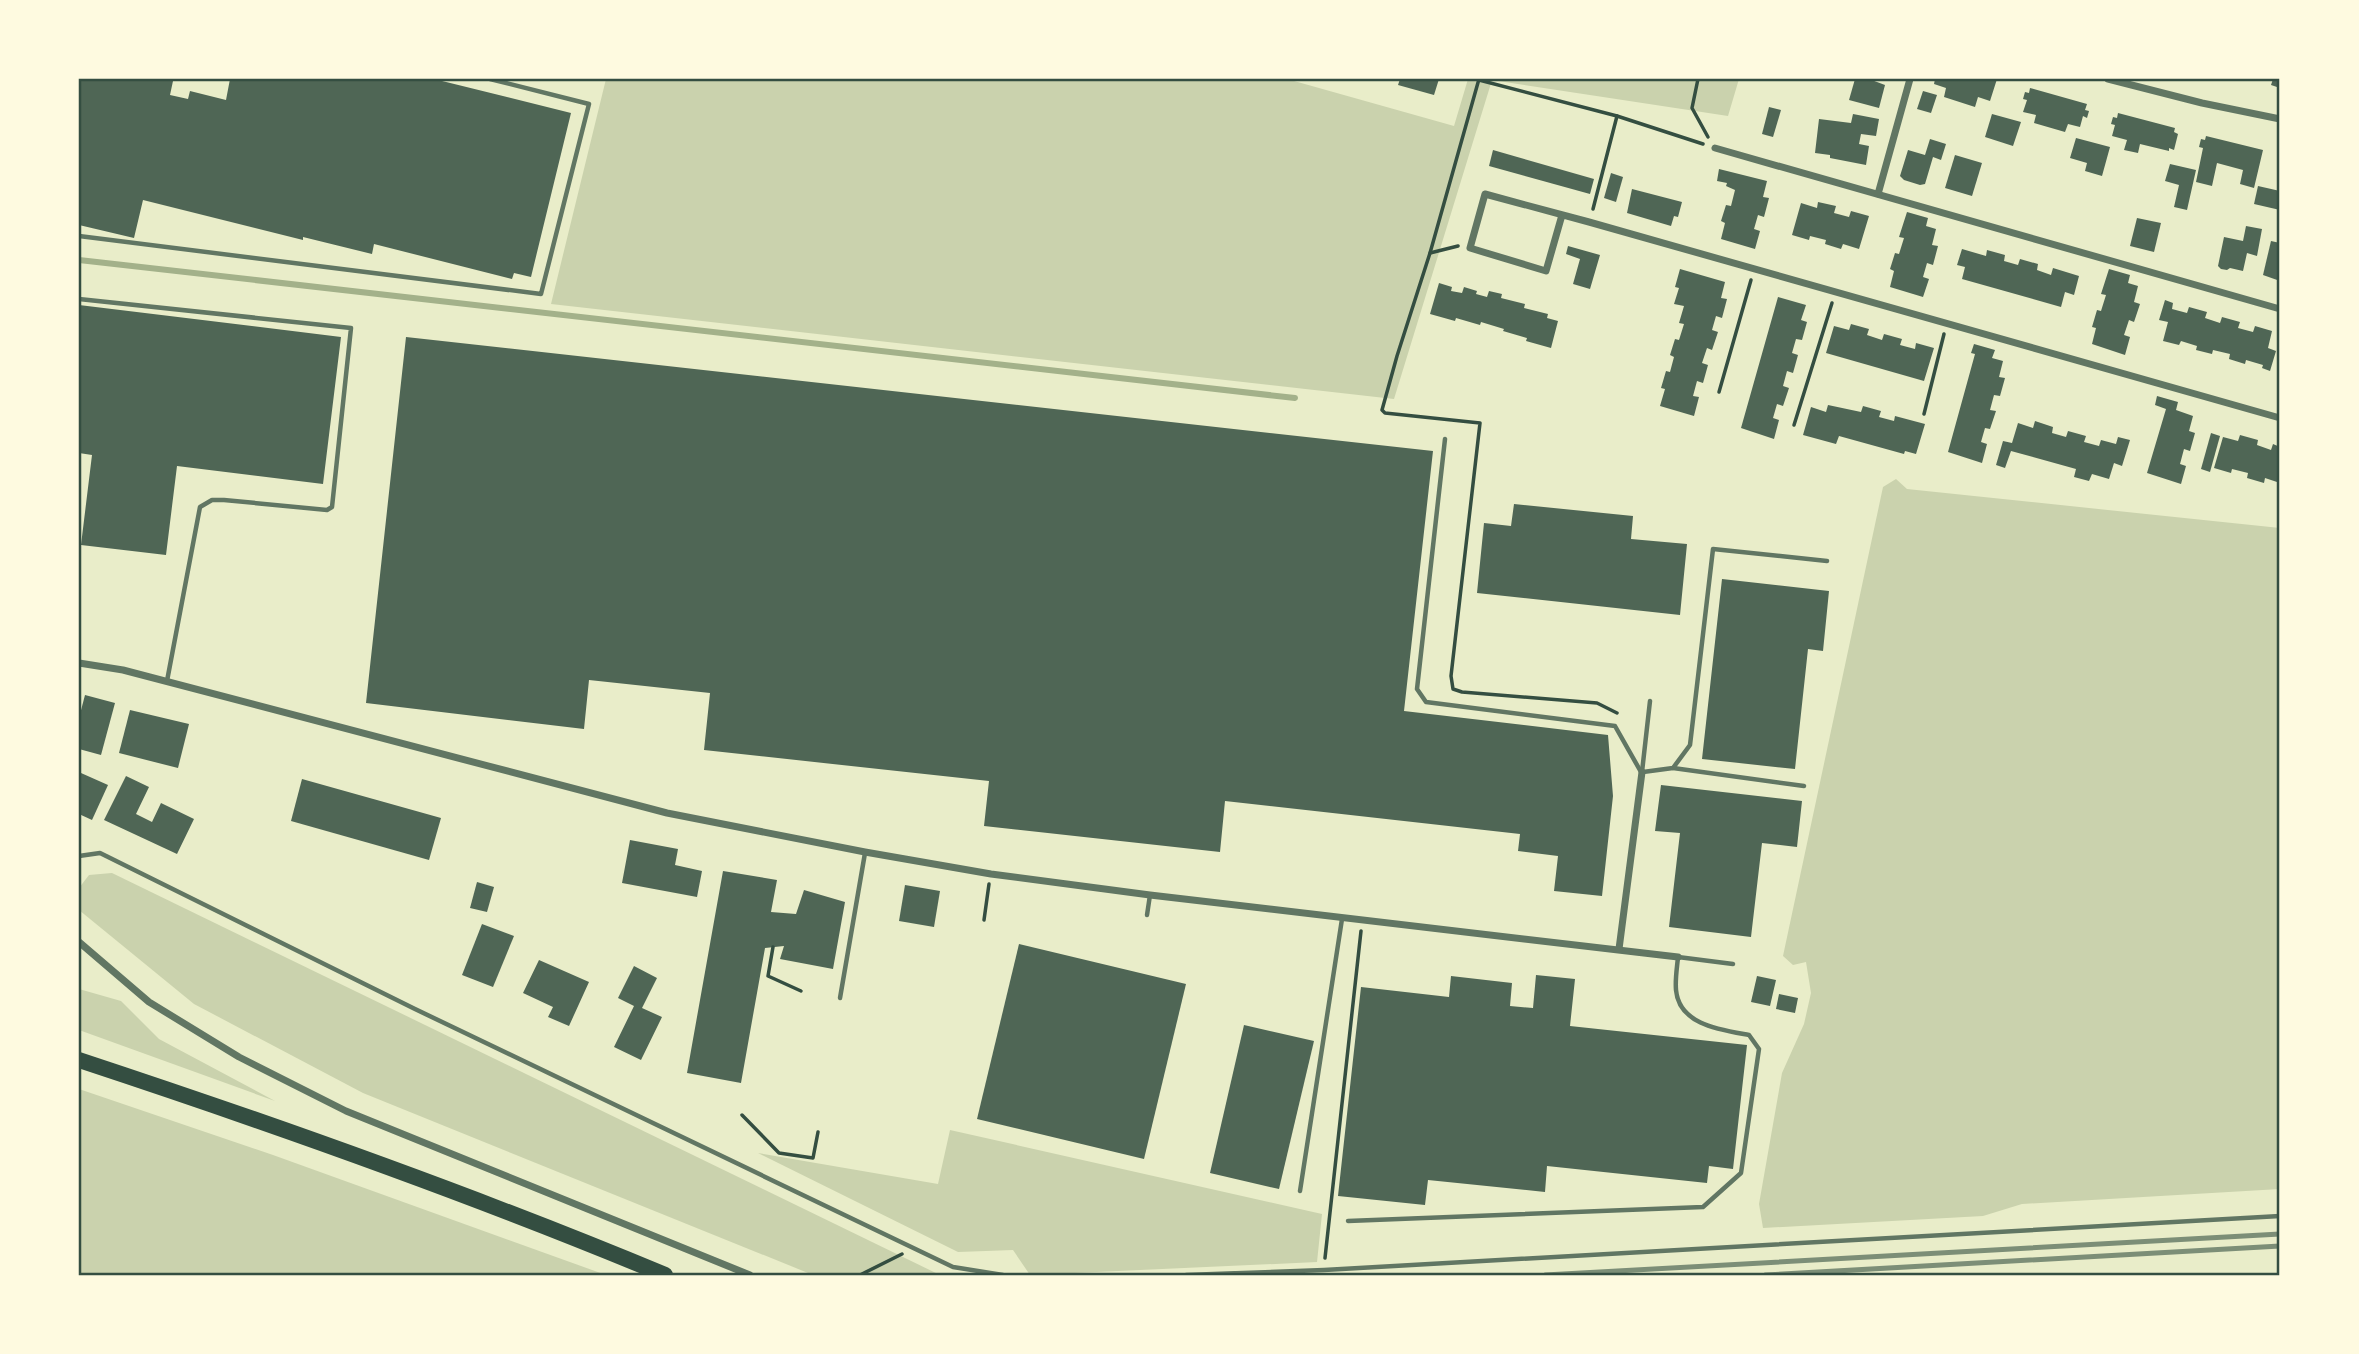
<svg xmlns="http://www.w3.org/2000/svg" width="2359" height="1354" viewBox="0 0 2359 1354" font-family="Overpass,sans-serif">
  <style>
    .green { fill: #cad2ad }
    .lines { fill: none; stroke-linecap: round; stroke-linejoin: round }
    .stream { stroke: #a3b18a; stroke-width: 6 }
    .building { fill: #4f6655 }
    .path { stroke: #344e41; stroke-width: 3.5 }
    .service { stroke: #617663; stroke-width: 4.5 }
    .minor { stroke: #617663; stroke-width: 7 }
    .trunk { stroke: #344e41; stroke-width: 16 }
    .rail { stroke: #7c8e77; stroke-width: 5 }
    .neatline { fill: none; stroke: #344e41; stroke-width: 2.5 }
  </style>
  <rect width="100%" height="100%" fill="#e9edc9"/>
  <g class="green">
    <polygon points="606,79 1287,79 1454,126 1468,79 1739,79 1728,116 1492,80 1394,399 551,304"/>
    <polygon points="1896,479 1907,489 2280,528 2280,1189 2022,1204 1983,1216 1763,1228 1759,1204 1782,1073 1804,1024 1811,993 1806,962 1793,965 1783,956 1883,487"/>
    <polygon points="112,873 940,1275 813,1275 363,1093 194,1004 79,910 79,888 89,875"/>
    <polygon points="79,989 121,1001 159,1039 275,1101 79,1030"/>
    <polygon points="79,1089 273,1155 606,1275 79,1275"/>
    <polygon points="950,1130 1322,1214 1317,1262 1030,1275 1013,1250 958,1252 758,1153 938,1184"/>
  </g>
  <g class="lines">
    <polyline class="stream" points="79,260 1295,398"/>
  </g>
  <g class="building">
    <polygon points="79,79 163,79 173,81 170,95 188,99 190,91 226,100 230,79 434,79 571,113 531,277 514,273 512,279 374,244 372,254 303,237 303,240 143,200 134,238 79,225"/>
    <polygon points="1400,79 1439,79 1434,95 1398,85"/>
    <polygon points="1855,79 1869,79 1885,85 1879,108 1849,100"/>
    <polygon points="1935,79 1997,79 1990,101 1978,97 1975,107 1944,97 1946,88 1934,84"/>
    <polygon points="2273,79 2280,79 2280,88 2271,85"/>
    <polygon points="2030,88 2087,104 2085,110 2089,111 2087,118 2083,116 2080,127 2068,124 2065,132 2034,123 2036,115 2023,112 2027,100 2023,99 2025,92 2029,93"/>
    <polygon points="1923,91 1937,95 1931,113 1917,109"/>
    <polygon points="1769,107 1781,110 1773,137 1762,134"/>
    <polygon points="2118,113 2175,128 2174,132 2178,134 2174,150 2169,148 2169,151 2140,144 2138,153 2124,150 2127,140 2112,136 2115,125 2111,124 2113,117 2117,118"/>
    <polygon points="1853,114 1879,119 1876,136 1861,134 1859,144 1869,146 1866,165 1830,158 1830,155 1815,153 1819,119 1851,123"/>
    <polygon points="1992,114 2021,122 2013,146 1985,137"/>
    <polygon points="2206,136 2263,150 2254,188 2240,184 2243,170 2217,163 2212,186 2196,182 2203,148 2199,147 2201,139 2205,140"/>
    <polygon points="2076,138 2110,147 2102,176 2085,171 2087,163 2070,158"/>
    <polygon points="1930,139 1946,144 1941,160 1933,157 1925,184 1920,185 1904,180 1900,176 1908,150 1925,155"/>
    <polygon points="1493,150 1594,179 1590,194 1489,166"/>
    <polygon points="1955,155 1982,163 1972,196 1945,188"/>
    <polygon points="2170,164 2196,170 2187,210 2174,207 2179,185 2165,181"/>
    <polygon points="1719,169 1767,181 1763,197 1769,198 1764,217 1758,215 1754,229 1760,231 1755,249 1721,239 1725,223 1721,221 1726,205 1731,206 1735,190 1726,186 1727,183 1717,181"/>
    <polygon points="1611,173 1623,177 1616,202 1604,198"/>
    <polygon points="2258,186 2280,191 2280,210 2254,204"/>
    <polygon points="1632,189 1682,202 1678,217 1674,216 1671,226 1627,213"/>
    <polygon points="1818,202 1836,206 1834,213 1849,217 1851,211 1869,216 1859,249 1843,244 1841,249 1825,244 1826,240 1810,236 1809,240 1792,235 1801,203 1817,208"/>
    <polygon points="1907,212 1928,218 1926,226 1936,229 1932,245 1938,246 1933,265 1927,263 1923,277 1929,279 1923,297 1890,287 1894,271 1890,269 1895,253 1899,254 1904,238 1899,237"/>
    <polygon points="2137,218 2161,223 2154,252 2130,246"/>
    <polygon points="2246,226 2262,229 2257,256 2247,253 2243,271 2230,268 2227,270 2221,269 2218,266 2224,237 2243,241"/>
    <polygon points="2271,241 2280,243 2280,281 2263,275"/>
    <polygon points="1568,246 1600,255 1590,289 1573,284 1580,259 1566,254"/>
    <polygon points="1962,249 1986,256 1987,250 2005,255 2004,261 2018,265 2020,259 2038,264 2037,270 2051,275 2053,268 2079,276 2074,295 2065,292 2061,307 1962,279 1965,267 1957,265"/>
    <polygon points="1680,269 1725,282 1721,298 1727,299 1722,318 1716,316 1712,330 1718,332 1712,350 1707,348 1702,363 1708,365 1703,383 1697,381 1693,396 1699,397 1694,416 1660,406 1665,389 1661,388 1666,371 1670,372 1674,357 1670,355 1675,339 1679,340 1684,324 1679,323 1684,306 1674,304 1679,288 1675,287"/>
    <polygon points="2109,269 2130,275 2128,283 2138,286 2134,302 2140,304 2134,322 2129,320 2124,335 2130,337 2125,355 2092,344 2096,328 2092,327 2097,310 2101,311 2106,295 2101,294"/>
    <polygon points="1439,283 1452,287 1451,291 1462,293 1464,287 1477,291 1476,294 1487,297 1489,291 1502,294 1501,298 1525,304 1524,308 1548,314 1547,318 1558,321 1551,348 1526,341 1527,338 1503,331 1504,329 1481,322 1480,325 1456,318 1455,321 1430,314"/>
    <polygon points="1778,297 1806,305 1801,320 1807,322 1802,340 1796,339 1792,353 1798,355 1793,373 1787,371 1783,386 1789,388 1783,406 1777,404 1773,418 1779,420 1774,439 1741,428"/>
    <polygon points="2165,300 2173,303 2172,309 2187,313 2189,307 2207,312 2205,318 2220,323 2222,317 2240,322 2238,328 2253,332 2255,326 2272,331 2268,348 2276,351 2270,371 2262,368 2263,365 2246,360 2245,364 2229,359 2230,354 2213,350 2212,354 2196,350 2197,346 2181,341 2179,345 2163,341 2168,322 2159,320"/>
    <polygon points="79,305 341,337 323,484 177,466 166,555 81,545 92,455 79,453"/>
    <polygon points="1851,324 1869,329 1867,335 1882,340 1884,334 1902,339 1900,345 1915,349 1916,343 1934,348 1924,381 1826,353 1834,326 1849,330"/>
    <polygon points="406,337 1433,451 1404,711 1608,735 1613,796 1602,896 1554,891 1558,856 1518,851 1520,834 1225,801 1220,852 984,826 989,781 704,750 710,693 589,680 584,729 366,703"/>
    <polygon points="1974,344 1995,350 1992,358 2003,361 1999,377 2005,378 2000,396 1994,395 1990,410 1996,411 1990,429 1985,428 1981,442 1987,444 1982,463 1948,452 1975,354 1971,353"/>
    <polygon points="2157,396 2178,402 2176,410 2193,416 2189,431 2195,433 2190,451 2184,449 2180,464 2186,466 2181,484 2147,473 2166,409 2155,405"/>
    <polygon points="1828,405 1861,412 1863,406 1881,411 1879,417 1894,421 1895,416 1925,424 1916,454 1905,451 1904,454 1839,436 1836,444 1803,435 1811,407 1826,412"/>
    <polygon points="2035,421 2053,427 2052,433 2066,437 2068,431 2086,436 2084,442 2099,446 2101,440 2116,444 2118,437 2130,440 2122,466 2114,463 2109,479 2092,474 2089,481 2074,477 2076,469 2011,451 2005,468 1996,465 2003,441 2012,443 2018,423 2033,428"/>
    <polygon points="2211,433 2220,436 2210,472 2201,469"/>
    <polygon points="2240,435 2258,440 2257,445 2271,450 2273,444 2280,447 2280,483 2265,478 2264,483 2247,478 2248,473 2232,469 2231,473 2214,468 2223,437 2238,441"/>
    <polygon points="1514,504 1633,516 1631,539 1687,544 1680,615 1477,593 1484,523 1511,526"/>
    <polygon points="1722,579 1829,591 1823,651 1808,649 1795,769 1702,759"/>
    <polygon points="85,695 115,703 101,755 79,749 79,718"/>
    <polygon points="130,710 189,724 178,768 119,753"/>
    <polygon points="81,773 108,785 92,820 79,814 79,777"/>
    <polygon points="126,776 149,787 136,814 152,822 161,803 194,819 177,854 104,820"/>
    <polygon points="302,779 441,818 429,860 291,821"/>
    <polygon points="1661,785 1802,801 1797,847 1762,843 1751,937 1669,927 1680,833 1655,831"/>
    <polygon points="630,840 678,849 675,865 702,871 697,897 622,883"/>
    <polygon points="723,871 777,880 771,912 796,914 804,890 845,902 833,969 780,959 784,946 765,948 741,1083 687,1073"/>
    <polygon points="477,882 494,887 487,912 470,908"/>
    <polygon points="905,885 940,891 934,927 899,921"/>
    <polygon points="482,924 514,936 493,987 462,975"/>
    <polygon points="1019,944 1186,984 1144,1159 977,1119"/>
    <polygon points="539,960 589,982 569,1026 548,1017 553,1007 523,993"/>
    <polygon points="634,966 657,978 642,1008 662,1017 641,1060 614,1047 634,1006 618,998"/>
    <polygon points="1536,975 1575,979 1570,1026 1747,1045 1733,1169 1709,1166 1707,1183 1547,1166 1545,1192 1428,1180 1425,1205 1338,1196 1361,987 1449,997 1451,976 1512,983 1510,1006 1533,1008"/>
    <polygon points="1757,976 1776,980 1770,1006 1751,1002"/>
    <polygon points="1779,994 1798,998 1795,1013 1776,1009"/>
    <polygon points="1244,1025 1314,1041 1279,1189 1210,1173"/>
  </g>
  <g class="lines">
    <g class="path">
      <polyline points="1479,79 1430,253 1397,356 1382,410 1385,413 1480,423 1451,676 1453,689 1462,692 1597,703 1617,713"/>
      <polyline points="1698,79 1692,108 1708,137"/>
      <polyline points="1479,80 1617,116 1703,144"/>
      <polyline points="1593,209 1617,116"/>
      <polyline points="1430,253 1458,246"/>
      <polyline points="1719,392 1751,280"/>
      <polyline points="1924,414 1944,334"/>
      <polyline points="1794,425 1832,303"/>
      <polyline points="984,920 989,884"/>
      <polyline points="773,947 768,976 801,991"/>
      <polyline points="742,1115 779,1153 813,1158 818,1132"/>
      <polyline points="1325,1258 1361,931"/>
      <polyline points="860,1275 902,1254"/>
    </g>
    <g class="service">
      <polyline points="79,236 541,294 589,104 490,79"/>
      <polyline points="79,299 351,328 332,507 327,510 224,500 212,500 200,507 167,681"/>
      <polyline points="1445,439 1417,689 1426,702 1615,726 1641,772"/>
      <polyline points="1673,768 1804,786"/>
      <polyline points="1642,772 1650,701"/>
      <polyline points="1643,772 1673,768 1690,745 1713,549 1827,561"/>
      <polyline points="79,856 100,853 415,1009 953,1267 1003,1275"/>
      <polyline points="1147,915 1150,895"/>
      <polyline points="840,998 865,853"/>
      <polyline points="1300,1191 1342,919"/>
      <path d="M1348 1221 1703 1207 1741 1173 1759 1049 1749 1035C1721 1030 1679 1025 1676 990 1675 979 1677 968 1678 957L1733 964"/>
      <polyline points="1186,1275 1324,1270 2280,1216"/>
    </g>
    <g class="minor">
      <polyline points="2108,79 2202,103 2280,119"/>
      <polyline points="1715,148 2280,309"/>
      <polyline points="1878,194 1910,79"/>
      <polyline points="1562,215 1546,271 1470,248 1485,194 1589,222 2280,418"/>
      <polyline points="79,663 123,670 667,813 865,852 991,874 1150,895 1678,957"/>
      <polyline points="79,942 149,1002 239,1057 346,1111 750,1275"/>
      <polyline points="1619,949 1642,772"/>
    </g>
    <path class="trunk" d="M79 1060C276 1125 473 1195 665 1275"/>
    <g class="rail">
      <polyline points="1545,1275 2280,1234"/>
      <polyline points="1765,1275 2280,1246"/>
    </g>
  </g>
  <rect width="2359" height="1354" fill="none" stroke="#fefae0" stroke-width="161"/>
  <rect x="80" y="80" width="2198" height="1194" class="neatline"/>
</svg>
